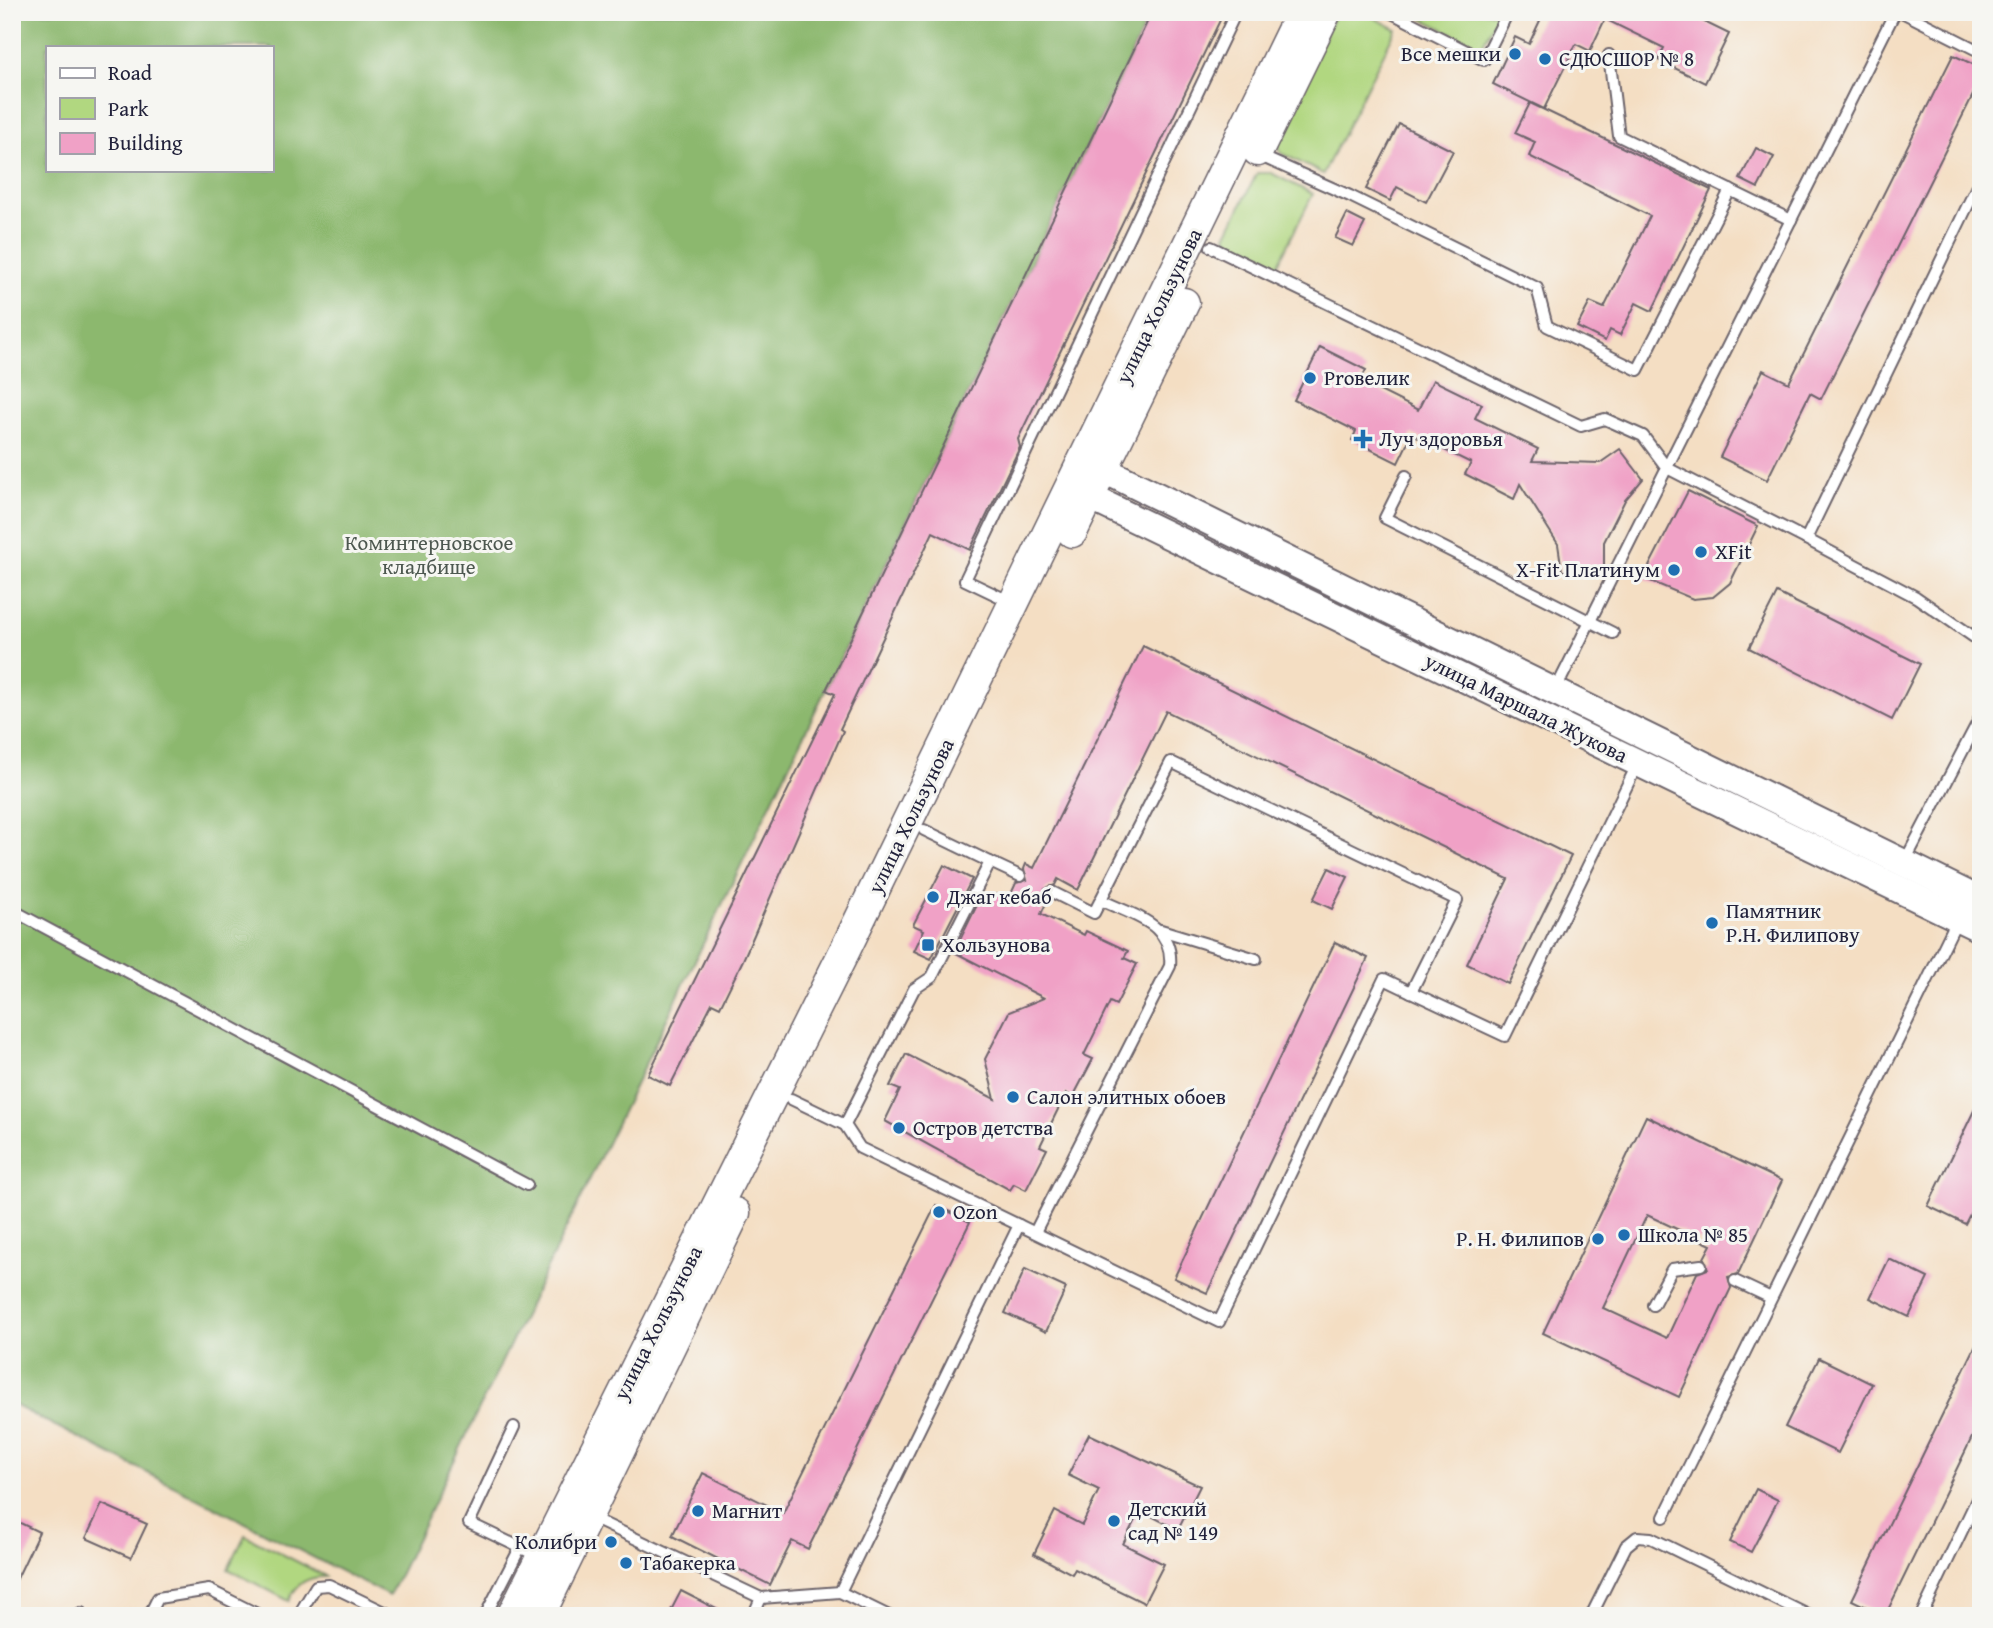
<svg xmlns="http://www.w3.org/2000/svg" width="1993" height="1628" viewBox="0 0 1993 1628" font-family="'Gentium Book Plus',serif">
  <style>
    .green { fill: #b1d780; stroke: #6a7c5e; stroke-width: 2 }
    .forest { fill: #8cb86e; stroke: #576d54; stroke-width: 2; fill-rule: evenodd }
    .building { fill: #f0a1c6; fill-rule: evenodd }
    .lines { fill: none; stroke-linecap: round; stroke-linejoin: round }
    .service-casing { stroke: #6c646b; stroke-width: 14 }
    .tertiary-casing { stroke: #6c646b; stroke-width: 30 }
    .secondary-casing { stroke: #6c646b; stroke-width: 33 }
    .service { stroke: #fff; stroke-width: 10 }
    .tertiary { stroke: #fff; stroke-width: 26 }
    .secondary { stroke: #fff; stroke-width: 30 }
    .poi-dot { fill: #1f6fb2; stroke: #f6f6f2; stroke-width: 2.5 }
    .labels { text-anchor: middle; stroke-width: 6; stroke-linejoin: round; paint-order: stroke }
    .poi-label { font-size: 21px; fill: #22223b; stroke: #f6f6f2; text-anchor: start }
    .street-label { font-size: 21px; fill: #22223b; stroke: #f6f6f2 }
    .park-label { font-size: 21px; fill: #4d5850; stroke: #f6f6f2 }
  </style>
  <rect width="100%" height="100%" fill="#f6f6f2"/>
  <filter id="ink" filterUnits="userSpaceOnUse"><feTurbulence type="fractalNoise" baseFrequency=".0143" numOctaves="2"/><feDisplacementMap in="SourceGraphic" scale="14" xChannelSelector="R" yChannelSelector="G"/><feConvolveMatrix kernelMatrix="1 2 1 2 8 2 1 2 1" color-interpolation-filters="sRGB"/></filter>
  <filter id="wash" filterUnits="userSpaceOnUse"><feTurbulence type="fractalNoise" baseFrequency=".00686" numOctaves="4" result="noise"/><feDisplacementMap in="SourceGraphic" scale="28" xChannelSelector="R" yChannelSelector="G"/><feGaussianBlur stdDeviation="1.57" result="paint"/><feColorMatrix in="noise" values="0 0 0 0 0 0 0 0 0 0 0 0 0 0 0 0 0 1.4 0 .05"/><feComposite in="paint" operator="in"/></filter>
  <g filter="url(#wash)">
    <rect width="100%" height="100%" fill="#f4dec3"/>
    <g class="green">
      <polygon points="1336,12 1363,12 1396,29 1323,174 1281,153 1274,138"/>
      <polygon points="1409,12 1499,12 1481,48"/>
      <polygon points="1257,173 1271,173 1313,194 1276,268 1234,247 1226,236"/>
      <path d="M245 1535 327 1577C308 1576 296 1583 289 1601L228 1569Z"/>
    </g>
    <path class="forest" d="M12 12H1152L389 1596 12 1404ZM47 47H271V170H47Z"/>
    <g id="blocks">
      <g class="building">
        <polygon points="1152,12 1224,12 1018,439 1020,447 970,550 933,532 840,729 843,731 743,960 720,1007 712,1003 670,1086 648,1075 835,694 826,690"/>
        <polygon points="1544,12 1684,12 1729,34 1705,83 1658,60 1664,48 1605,19 1590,51 1576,44 1544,109 1493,84 1515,37 1529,44"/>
        <polygon points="1953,55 1981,68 1981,79 1821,399 1810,393 1767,480 1720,457 1763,370 1789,383"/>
        <polygon points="1530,103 1711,190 1652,311 1636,303 1620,335 1610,330 1605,341 1577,327 1590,302 1604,308 1650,216 1529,156 1535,142 1515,133"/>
        <polygon points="1399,124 1453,151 1426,202 1397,187 1390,201 1366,189"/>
        <polygon points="1756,148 1774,157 1758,188 1740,179"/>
        <polygon points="1347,214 1365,223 1353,246 1335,238"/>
        <polygon points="1320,347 1366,370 1360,381 1418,410 1433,380 1482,404 1475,418 1538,449 1532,461 1600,463 1620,449 1643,479 1625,500 1604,542 1604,569 1562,571 1558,544 1520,484 1514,499 1465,474 1471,463 1412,434 1398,463 1352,440 1356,431 1294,400"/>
        <polygon points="1688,491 1758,526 1730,583 1713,597 1693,599 1643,578"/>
        <polygon points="1777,593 1920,664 1892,720 1749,648"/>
        <polygon points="1143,646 1571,856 1508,984 1467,964 1508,879 1166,711 1078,890 1058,879 1055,885 1045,889 1048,899 1041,914 1084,935 1086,931 1128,951 1124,958 1137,964 1116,1005 1110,1002 1084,1055 1093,1059 1073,1097 1066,1093 1040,1146 1047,1149 1026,1190 1014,1184 1010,1190 885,1121 900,1090 890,1086 906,1054 995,1099 985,1059 1009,1012 1044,998 954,952 982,895 1011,894 1016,883 1027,880 1024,869 1026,864 1034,868"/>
        <polygon points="944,865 972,879 931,959 914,951 924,930 913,925"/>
        <polygon points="1329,868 1348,877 1332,909 1313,900"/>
        <polygon points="1335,942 1368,958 1207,1293 1174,1278"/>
        <polygon points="1981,1096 1981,1192 1965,1224 1928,1206"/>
        <path d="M1646 1116 1782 1181 1738 1274 1728 1277 1731 1288 1679 1397 1543 1333ZM1647 1215 1711 1245 1704 1258 1708 1269 1697 1273 1667 1338 1603 1308Z"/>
        <polygon points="936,1205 970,1222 808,1549 792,1541 770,1585 672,1536 703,1473 783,1513"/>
        <polygon points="1889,1259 1928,1278 1909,1317 1870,1298"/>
        <polygon points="1025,1269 1066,1288 1046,1332 1005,1313"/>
        <polygon points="1981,1335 1981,1419 1885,1616 1852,1600"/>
        <polygon points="1819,1358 1872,1384 1838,1453 1785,1427"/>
        <polygon points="1089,1434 1200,1486 1178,1530 1140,1510 1123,1544 1164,1564 1144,1603 1075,1569 1072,1574 1034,1554 1055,1511 1082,1525 1099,1490 1068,1475"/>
        <polygon points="1756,1489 1778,1500 1751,1552 1730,1542"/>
        <polygon points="102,1504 147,1524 131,1558 86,1538"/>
        <polygon points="12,1519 39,1532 12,1589"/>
        <polygon points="681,1591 730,1616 668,1616"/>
      </g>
    </g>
  </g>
  <g filter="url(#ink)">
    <use href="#blocks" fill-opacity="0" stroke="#6c646b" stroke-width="2"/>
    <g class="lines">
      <g class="service-casing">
        <g id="service">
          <polyline points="1390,12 1484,60 1508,12"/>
          <polyline points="1902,12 1981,52"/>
          <polyline points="1609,55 1619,136 1791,220"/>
          <polyline points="1256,154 1350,196 1537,288 1547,326 1638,370 1730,190"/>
          <polyline points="1981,178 1806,539 1916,597 1981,642"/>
          <polyline points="1211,247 1581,426 1605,419 1643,436 1667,468 1806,539"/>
          <polyline points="1406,476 1385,518 1613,633"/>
          <polyline points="1013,603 965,580 1236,12"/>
          <polyline points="1555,691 1895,12"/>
          <polyline points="990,862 1020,876"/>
          <polyline points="1904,863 1981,716"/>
          <polyline points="1052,892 1094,913 1171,762 1457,900 1411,992 1505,1036 1638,763"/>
          <polyline points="12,910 527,1185"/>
          <polyline points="1161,930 1256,959"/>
          <polyline points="791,1099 845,1125 860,1148 1219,1322 1384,979 1411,992"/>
          <polyline points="845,1125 914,989 932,977 990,862 924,830"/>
          <path d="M1035 1232 1170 966C1174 923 1133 916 1101 900"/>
          <polyline points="1735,1281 1771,1298"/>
          <polyline points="1653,1305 1672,1269 1701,1265"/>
          <polyline points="514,1427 469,1523 540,1557"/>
          <polyline points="590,1517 761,1598 840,1592 1019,1225"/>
          <polyline points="1664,1517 1958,918"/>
          <polyline points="840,1592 889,1616"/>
          <polyline points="80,1616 81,1613"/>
          <polyline points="149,1616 158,1598 209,1590 261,1616"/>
          <polyline points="298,1616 316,1586 329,1585 393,1616"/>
          <polyline points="485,1616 520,1548"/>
          <polyline points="753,1616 761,1598"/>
          <polyline points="1591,1616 1626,1546 1637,1537 1651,1538 1810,1616"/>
          <polyline points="1921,1616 1981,1491"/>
        </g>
      </g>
      <g class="tertiary-casing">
        <g id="tertiary">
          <polyline points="1084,460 1981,901"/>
          <polyline points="1073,489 1981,929"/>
        </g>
      </g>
      <g class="secondary-casing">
        <g id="secondary">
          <polyline points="1258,151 1326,12"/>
          <polyline points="1072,532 1184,303"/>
          <polyline points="512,1616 845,950 1301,12"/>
          <polyline points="539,1616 735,1213"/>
        </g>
      </g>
      <use href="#service" class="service"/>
      <use href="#tertiary" class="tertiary"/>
      <use href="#secondary" class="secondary"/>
    </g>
  </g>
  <g class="poi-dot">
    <circle cx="1515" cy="54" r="7"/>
    <circle cx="1545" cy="59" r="7"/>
    <circle cx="1310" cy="378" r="7"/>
    <path d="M1359.5 428.5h7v7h7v7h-7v7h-7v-7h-7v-7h7z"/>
    <circle cx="1701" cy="552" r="7"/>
    <circle cx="1674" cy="570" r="7"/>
    <circle cx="933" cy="897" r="7"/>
    <circle cx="1712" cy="923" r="7"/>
    <rect x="921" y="938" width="14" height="14" rx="3.5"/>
    <circle cx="1013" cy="1097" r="7"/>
    <circle cx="899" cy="1128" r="7"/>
    <circle cx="939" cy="1212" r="7"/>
    <circle cx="1624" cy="1235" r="7"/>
    <circle cx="1598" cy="1239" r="7"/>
    <circle cx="698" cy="1511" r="7"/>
    <circle cx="1114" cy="1521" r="7"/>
    <circle cx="611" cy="1542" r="7"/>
    <circle cx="626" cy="1563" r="7"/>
  </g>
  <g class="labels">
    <g class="poi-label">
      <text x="1501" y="61" text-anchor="end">Все мешки</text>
      <text x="1559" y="66">СДЮСШОР № 8</text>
      <text x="1324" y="385">Proвелик</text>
      <text x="1379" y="446">Луч здоровья</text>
      <text x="1715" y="559">XFit</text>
      <text x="1660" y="577" text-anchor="end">X-Fit Платинум</text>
      <text x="947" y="904">Джаг кебаб</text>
      <text x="1726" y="918">Памятник<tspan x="1726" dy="24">Р.Н. Филипову</tspan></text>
      <text x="942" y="952">Хользунова</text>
      <text x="1027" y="1104">Салон элитных обоев</text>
      <text x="913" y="1135">Остров детства</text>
      <text x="953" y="1219">Ozon</text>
      <text x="1638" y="1242">Школа № 85</text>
      <text x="1584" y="1246" text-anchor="end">Р. Н. Филипов</text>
      <text x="1128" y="1516">Детский<tspan x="1128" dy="24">сад № 149</tspan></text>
      <text x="712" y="1518">Магнит</text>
      <text x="597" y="1549" text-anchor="end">Колибри</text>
      <text x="640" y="1570">Табакерка</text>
    </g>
    <g class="street-label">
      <text transform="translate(1159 306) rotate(-64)" y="7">улица Хользунова</text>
      <text transform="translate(1526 708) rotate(26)" y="7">улица Маршала Жукова</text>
      <text transform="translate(911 816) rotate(-64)" y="7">улица Хользунова</text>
      <text transform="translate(658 1323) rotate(-63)" y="7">улица Хользунова</text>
    </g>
    <g class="park-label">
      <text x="429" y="550">Коминтерновское<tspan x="429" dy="24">кладбище</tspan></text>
    </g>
  </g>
  <rect width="1993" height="1628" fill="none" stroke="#f6f6f2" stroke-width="42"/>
  <rect x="46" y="46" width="228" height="126" fill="#f6f6f2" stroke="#a1a1a9" stroke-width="2"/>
  <rect x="60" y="68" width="35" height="10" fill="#ffffff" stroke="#a1a1a9" stroke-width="2"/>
  <text x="108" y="80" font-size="21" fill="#22223b">Road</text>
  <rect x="60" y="98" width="35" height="21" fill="#b1d780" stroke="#a1a1a9" stroke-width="2"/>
  <text x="108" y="116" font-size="21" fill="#22223b">Park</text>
  <rect x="60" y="133" width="35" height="21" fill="#f0a1c6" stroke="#a1a1a9" stroke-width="2"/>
  <text x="108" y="150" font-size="21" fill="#22223b">Building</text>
</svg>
